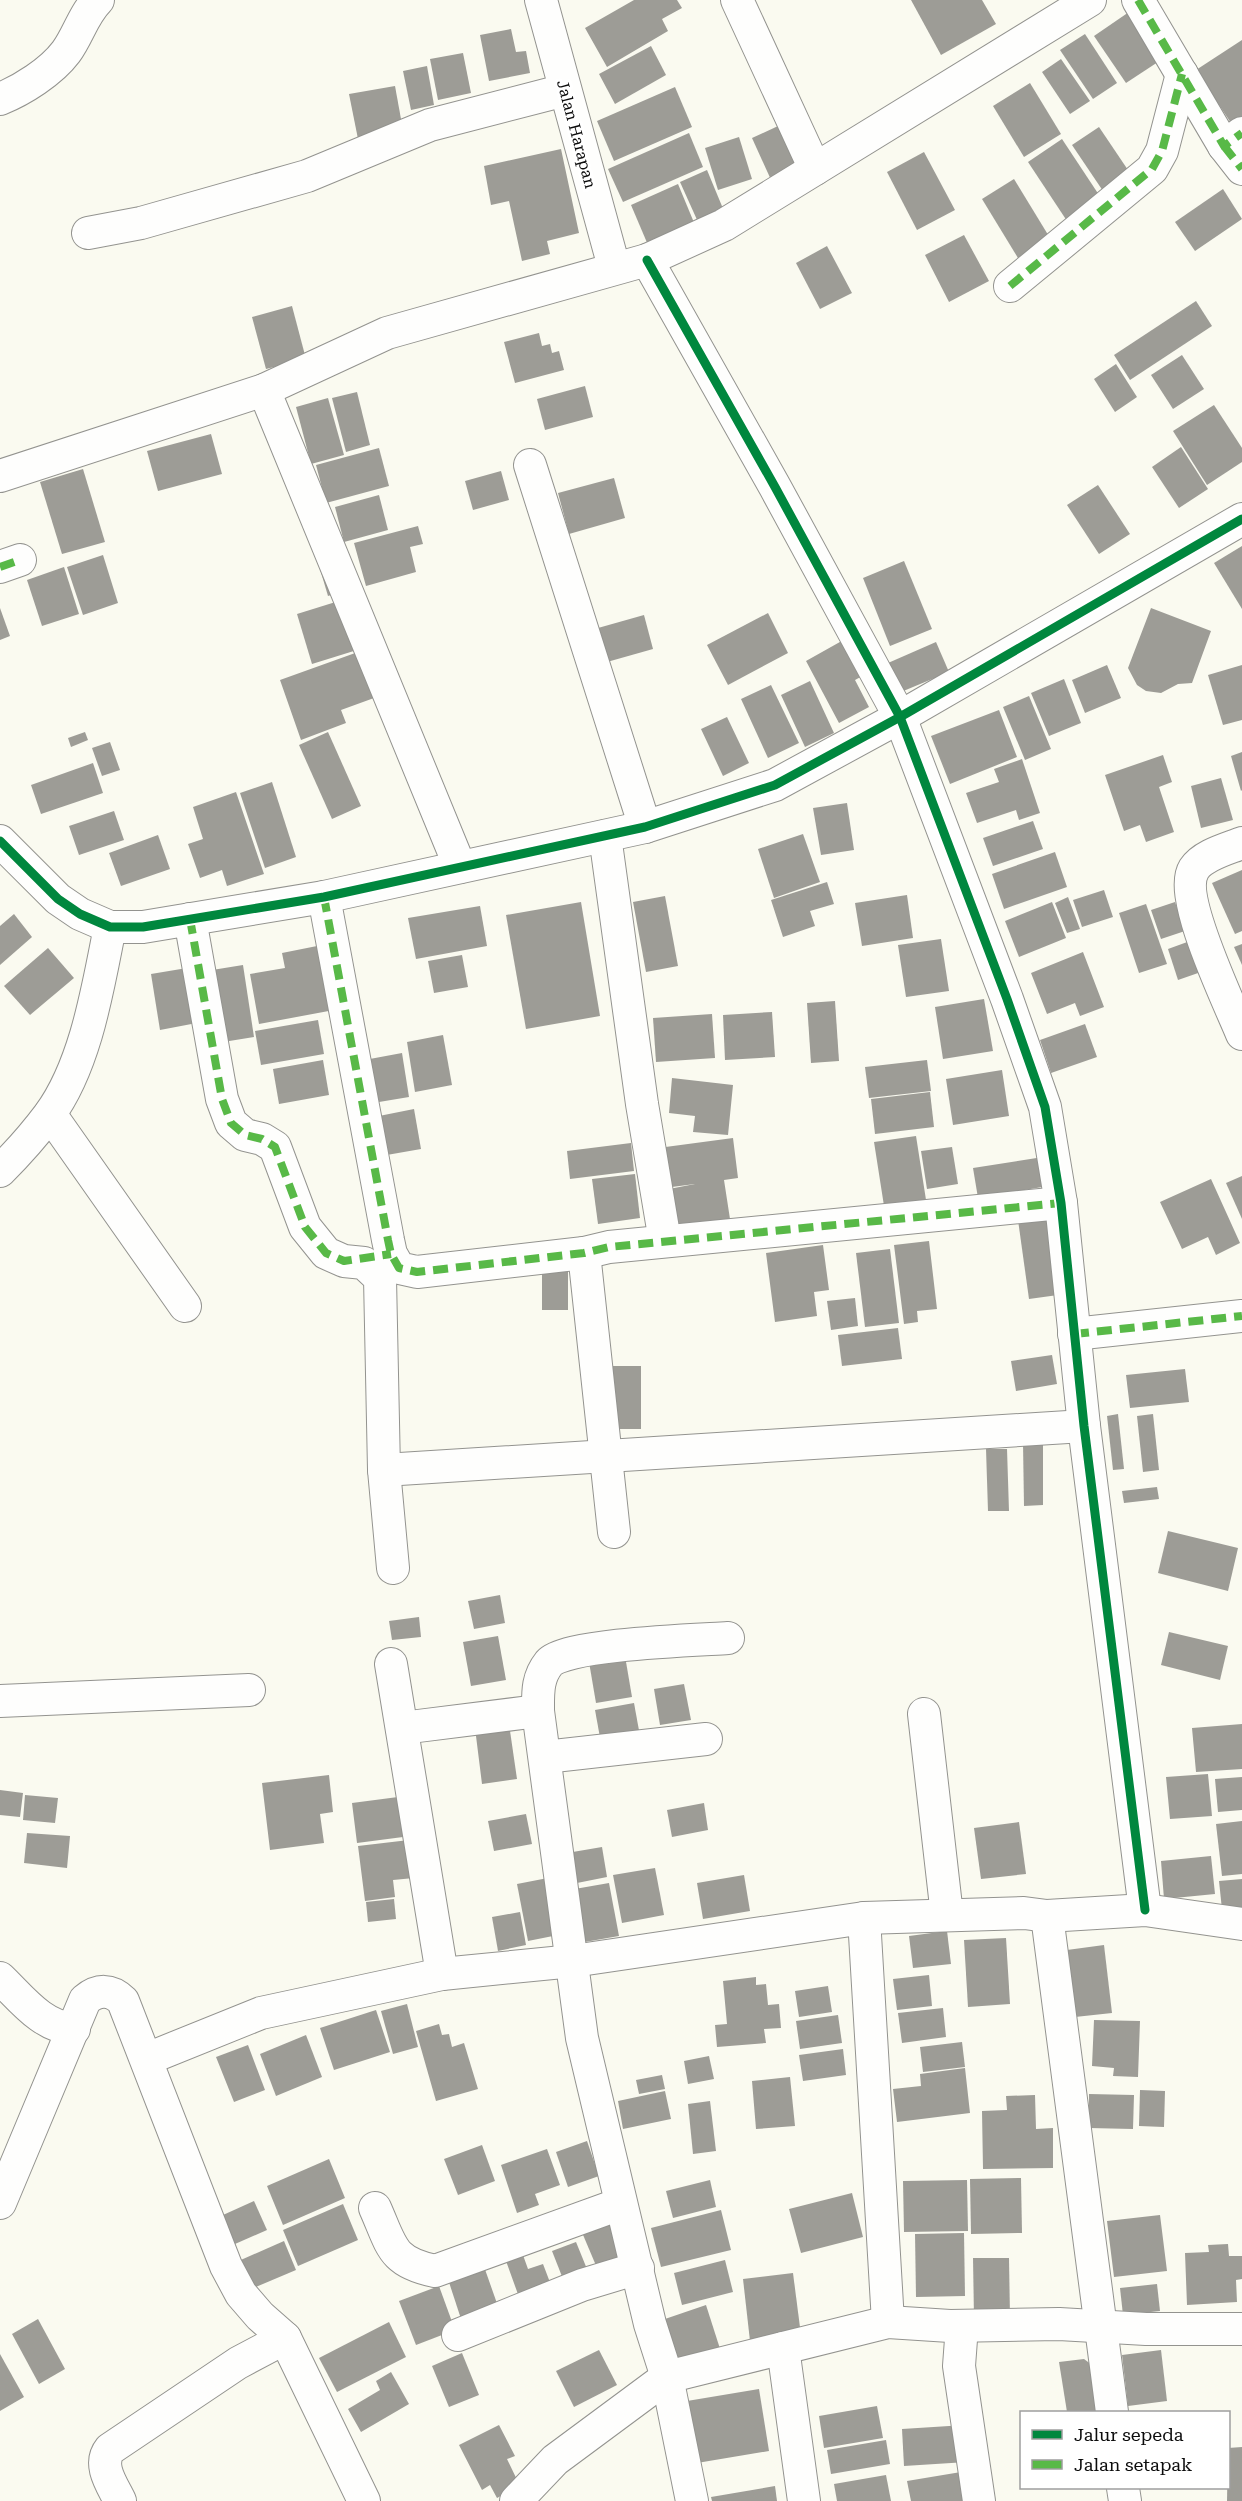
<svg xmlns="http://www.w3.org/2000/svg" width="1242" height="2501" viewBox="0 0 1242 2501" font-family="'Roboto Serif',serif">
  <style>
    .building { fill: #9d9c96 }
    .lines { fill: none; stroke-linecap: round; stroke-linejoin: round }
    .minor-casing { stroke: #93938f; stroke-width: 34 }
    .minor { stroke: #fefefd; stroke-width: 32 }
    .quiet { stroke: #58b947; stroke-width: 8; stroke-dasharray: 15 8; stroke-linecap: butt }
    .cycleway-casing { stroke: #fff; stroke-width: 13 }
    .cycleway { stroke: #00873e; stroke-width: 9 }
    .labels { text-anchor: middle; stroke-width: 6; stroke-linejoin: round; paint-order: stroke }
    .street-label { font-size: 16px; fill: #0c0c0c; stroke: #fff }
  </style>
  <rect width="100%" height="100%" fill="#fafaf0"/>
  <g class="building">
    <polygon points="634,0 677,0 682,8 662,19 668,31 607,67 585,28"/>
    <polygon points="911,0 982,0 996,24 941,55"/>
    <polygon points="1129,12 1161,60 1126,83 1094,36"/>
    <polygon points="511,29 516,52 526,51 530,73 489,81 480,35"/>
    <polygon points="1085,34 1117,83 1093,99 1060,50"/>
    <polygon points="1242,40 1242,116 1231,123 1196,70"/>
    <polygon points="651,46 666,75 615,104 599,74"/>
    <polygon points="463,53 471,93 438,100 430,59"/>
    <polygon points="1061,59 1090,101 1070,114 1042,72"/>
    <polygon points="427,66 434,105 411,110 403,71"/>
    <polygon points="1030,83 1061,134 1024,157 993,106"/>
    <polygon points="395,86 403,130 358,139 349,94"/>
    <polygon points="675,87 692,127 614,161 597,121"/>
    <polygon points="791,120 811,163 772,182 752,138"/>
    <polygon points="1099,127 1130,173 1103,191 1072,145"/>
    <polygon points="689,133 703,167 623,202 608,169"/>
    <polygon points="739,137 752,179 718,190 705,148"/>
    <polygon points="1062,139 1103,201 1069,224 1028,162"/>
    <polygon points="561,149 579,233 547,241 550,254 522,261 509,201 491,205 484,166"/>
    <polygon points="924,152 955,210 917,230 887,172"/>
    <polygon points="707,170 724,211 698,222 680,182"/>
    <polygon points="1014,179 1050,238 1018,258 982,199"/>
    <polygon points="678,184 695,225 648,245 631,205"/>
    <polygon points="1223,189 1242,219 1195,251 1175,222"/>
    <polygon points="964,235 989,281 949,302 925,255"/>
    <polygon points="827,246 852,293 820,309 796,263"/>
    <polygon points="1196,301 1212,326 1130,380 1114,355"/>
    <polygon points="292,306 306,359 266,369 252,317"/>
    <polygon points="539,333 542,346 550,344 552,353 559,351 564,370 515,383 504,342"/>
    <polygon points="1182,355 1204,389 1173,409 1151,375"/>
    <polygon points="1116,364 1137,397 1115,412 1094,379"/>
    <polygon points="585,386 593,417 545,430 537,399"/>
    <polygon points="357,392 370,445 346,452 332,398"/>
    <polygon points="328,398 344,455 311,464 296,407"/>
    <polygon points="1214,405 1242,448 1242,462 1207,485 1173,431"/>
    <polygon points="211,434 222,474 158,491 147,451"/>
    <polygon points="1181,447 1208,489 1179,508 1152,467"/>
    <polygon points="379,448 389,486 326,503 316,465"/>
    <polygon points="83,469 105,542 62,554 40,482"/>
    <polygon points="501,471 509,500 473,510 465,481"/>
    <polygon points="614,478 625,518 569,534 558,493"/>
    <polygon points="1098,485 1130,534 1099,554 1067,505"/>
    <polygon points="379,495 388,530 344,542 335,507"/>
    <polygon points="418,526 423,544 410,547 416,572 366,586 354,543"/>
    <polygon points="1242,546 1242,609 1214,563"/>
    <polygon points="103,555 118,603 83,615 67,567"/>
    <polygon points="904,561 932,629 890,646 863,578"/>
    <polygon points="331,565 340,592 328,596 320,569"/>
    <polygon points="64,567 79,614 42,626 27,580"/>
    <polygon points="342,600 357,650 312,664 297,614"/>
    <polygon points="0,608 10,636 0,640"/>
    <polygon points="1151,608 1211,631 1192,683 1178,684 1161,693 1146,691 1137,685 1128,668"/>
    <polygon points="768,613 788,653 728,685 707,645"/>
    <polygon points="644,615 653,649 607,662 598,628"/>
    <polygon points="847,638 866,674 855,680 869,707 839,723 806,661"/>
    <polygon points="936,642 949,672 901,692 888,663"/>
    <polygon points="358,652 374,698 341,710 346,723 301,740 280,680"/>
    <polygon points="1107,665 1121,698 1085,713 1072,680"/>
    <polygon points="1242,665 1242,720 1223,725 1208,675"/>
    <polygon points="1064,679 1081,723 1049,736 1031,693"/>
    <polygon points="810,681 834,733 805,747 781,695"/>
    <polygon points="771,685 799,743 768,758 741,699"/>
    <polygon points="1029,696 1051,749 1025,760 1003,707"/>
    <polygon points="999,710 1017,757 950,784 931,736"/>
    <polygon points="727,717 749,763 723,776 701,729"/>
    <polygon points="85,732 88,740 71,747 68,738"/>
    <polygon points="328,732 361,806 332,819 299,745"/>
    <polygon points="110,742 120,770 102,776 92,748"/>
    <polygon points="1242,752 1242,790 1241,791 1231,756"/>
    <polygon points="1163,755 1172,782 1159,787 1174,832 1146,842 1140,825 1124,831 1105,775"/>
    <polygon points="1022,759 1040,813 1019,820 1016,810 977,823 966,793 999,782 994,769"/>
    <polygon points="93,763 103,793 41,814 31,785"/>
    <polygon points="1221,778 1233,820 1201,828 1191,786"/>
    <polygon points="272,782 296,857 265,868 240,793"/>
    <polygon points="236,792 264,874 227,886 222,870 200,878 188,844 203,839 193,807"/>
    <polygon points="847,803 854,850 821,855 813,808"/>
    <polygon points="114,811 124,840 79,855 69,826"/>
    <polygon points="1033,821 1043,849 993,866 983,838"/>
    <polygon points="803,834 820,882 774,898 758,849"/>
    <polygon points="158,835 170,869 121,886 109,853"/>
    <polygon points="1055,852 1067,887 1004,909 992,874"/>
    <polygon points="1242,870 1242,931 1235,934 1212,883"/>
    <polygon points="827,882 834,904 810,911 815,926 783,937 771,900"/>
    <polygon points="1104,890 1113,917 1082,927 1073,900"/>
    <polygon points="907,895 913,938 862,946 855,903"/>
    <polygon points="665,896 678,966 646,972 633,902"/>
    <polygon points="1068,897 1080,929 1067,933 1055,903"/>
    <polygon points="581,902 600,1016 526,1029 506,915"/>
    <polygon points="1052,902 1066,938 1019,957 1005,921"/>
    <polygon points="1175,902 1185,931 1161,939 1151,910"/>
    <polygon points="1146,904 1167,964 1139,973 1119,913"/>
    <polygon points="480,906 487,946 416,959 408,918"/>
    <polygon points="14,914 32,937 0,965 0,926"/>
    <polygon points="941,939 949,991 906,997 898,945"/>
    <polygon points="1190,941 1201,972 1178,980 1168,949"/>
    <polygon points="1242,944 1242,965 1234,947"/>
    <polygon points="322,945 334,1010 259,1024 250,974 285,968 282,953"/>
    <polygon points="48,948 74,978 30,1015 4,986"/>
    <polygon points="1083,952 1104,1007 1080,1016 1075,1003 1047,1014 1031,973"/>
    <polygon points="462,955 468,987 434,993 428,961"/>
    <polygon points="243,965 254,1037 217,1043 206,971"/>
    <polygon points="193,967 202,1022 160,1030 151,974"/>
    <polygon points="984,999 993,1051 943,1059 935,1007"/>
    <polygon points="835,1001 839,1061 811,1063 807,1003"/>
    <polygon points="772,1012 775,1057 725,1060 723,1015"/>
    <polygon points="712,1014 715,1058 656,1062 653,1018"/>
    <polygon points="318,1020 324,1054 261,1065 255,1031"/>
    <polygon points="1085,1024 1097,1057 1051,1073 1040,1040"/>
    <polygon points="443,1035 452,1085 415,1092 407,1042"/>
    <polygon points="402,1053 409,1097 367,1104 359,1061"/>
    <polygon points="323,1060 329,1095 279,1104 273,1069"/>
    <polygon points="927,1060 931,1091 869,1098 865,1067"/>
    <polygon points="1002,1070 1009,1116 953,1125 946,1079"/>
    <polygon points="672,1078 733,1085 728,1135 693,1132 695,1116 669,1113"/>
    <polygon points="930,1092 934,1127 875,1134 871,1099"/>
    <polygon points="414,1109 421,1149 381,1156 374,1117"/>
    <polygon points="916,1136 926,1200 884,1206 874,1142"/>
    <polygon points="733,1138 738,1178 724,1180 730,1219 675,1227 669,1189 695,1184 664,1188 658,1148"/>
    <polygon points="631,1143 634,1171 570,1179 567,1151"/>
    <polygon points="952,1147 958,1184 927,1189 921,1151"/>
    <polygon points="1043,1157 1048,1186 978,1198 973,1168"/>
    <polygon points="635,1174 640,1218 598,1224 592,1179"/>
    <polygon points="1242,1176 1242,1219 1226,1183"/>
    <polygon points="1211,1179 1240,1243 1216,1255 1208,1237 1182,1249 1160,1202"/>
    <polygon points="1047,1216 1058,1295 1029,1299 1018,1220"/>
    <polygon points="929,1241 937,1309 917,1311 918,1322 904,1324 894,1245"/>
    <polygon points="823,1245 829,1290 814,1292 817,1316 775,1322 766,1253"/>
    <polygon points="890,1249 899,1323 865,1327 856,1253"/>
    <rect x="542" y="1265" width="26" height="45"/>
    <polygon points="855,1298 858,1326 831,1330 827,1301"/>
    <polygon points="898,1328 902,1359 842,1366 838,1335"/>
    <polygon points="1052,1355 1057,1384 1016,1391 1011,1361"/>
    <rect x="606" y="1366" width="35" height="63"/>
    <polygon points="1185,1369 1189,1402 1130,1408 1126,1375"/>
    <polygon points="1118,1414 1124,1469 1113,1470 1107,1416"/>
    <polygon points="1153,1414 1159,1470 1143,1472 1137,1416"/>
    <polygon points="1023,1443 1043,1443 1043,1505 1024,1506"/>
    <polygon points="986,1449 1007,1449 1009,1511 988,1511"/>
    <polygon points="1157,1487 1159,1499 1124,1503 1122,1491"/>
    <polygon points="1168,1531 1238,1548 1228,1591 1158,1573"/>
    <polygon points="500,1595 505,1623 474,1629 468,1601"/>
    <polygon points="419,1617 421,1637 392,1640 389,1621"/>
    <polygon points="1169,1632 1228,1646 1220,1680 1161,1665"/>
    <polygon points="498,1636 506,1680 471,1686 463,1642"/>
    <polygon points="625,1656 632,1697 596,1703 589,1662"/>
    <polygon points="684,1684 691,1720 660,1725 654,1689"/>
    <polygon points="634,1703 640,1736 601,1743 595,1710"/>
    <polygon points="509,1724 517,1779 482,1784 475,1728"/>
    <polygon points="1242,1724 1242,1769 1196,1772 1192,1728"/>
    <polygon points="1208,1774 1212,1816 1170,1819 1166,1777"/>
    <polygon points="329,1775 333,1812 320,1814 324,1843 270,1850 262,1783"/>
    <polygon points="1242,1777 1242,1810 1218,1812 1215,1779"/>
    <polygon points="0,1790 23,1793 20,1817 0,1815"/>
    <polygon points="25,1795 58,1798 55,1823 23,1820"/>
    <polygon points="398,1797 403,1837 357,1843 352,1803"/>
    <polygon points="704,1803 708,1830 672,1837 667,1810"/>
    <polygon points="526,1814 532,1844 494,1851 488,1821"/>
    <polygon points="1242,1821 1242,1874 1222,1876 1216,1824"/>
    <polygon points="1019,1822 1026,1874 981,1879 974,1828"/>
    <polygon points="27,1833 70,1836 67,1868 24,1863"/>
    <polygon points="409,1840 414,1878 393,1880 395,1897 365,1901 358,1846"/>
    <polygon points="602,1847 607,1877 567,1885 561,1854"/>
    <polygon points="1211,1856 1215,1894 1164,1899 1161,1861"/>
    <polygon points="655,1868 664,1915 622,1923 613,1875"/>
    <polygon points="744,1875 750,1911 703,1919 697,1883"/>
    <polygon points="553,1877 563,1934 528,1941 517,1884"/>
    <polygon points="1242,1879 1242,1917 1223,1919 1219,1881"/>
    <polygon points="609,1883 619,1936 579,1943 569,1890"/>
    <polygon points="394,1899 396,1919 368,1922 366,1902"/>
    <polygon points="520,1912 526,1945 498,1951 492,1917"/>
    <polygon points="947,1931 951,1964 913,1968 909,1936"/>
    <polygon points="1006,1938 1010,2004 968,2007 964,1940"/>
    <polygon points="1104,1945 1112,2013 1075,2017 1067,1950"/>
    <polygon points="929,1975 932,2006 897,2010 893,1979"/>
    <polygon points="756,1977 756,1985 766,1984 768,2005 779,2004 781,2028 764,2029 766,2043 717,2047 715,2025 727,2024 723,1981"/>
    <polygon points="828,1986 832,2012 799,2017 795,1991"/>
    <polygon points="407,2004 418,2047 393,2054 381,2011"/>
    <polygon points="943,2008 946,2037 902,2043 898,2013"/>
    <polygon points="376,2010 390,2052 334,2070 320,2028"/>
    <polygon points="838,2015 842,2043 800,2049 796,2021"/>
    <polygon points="1094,2020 1140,2021 1138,2077 1113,2076 1114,2068 1092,2066"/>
    <polygon points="439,2024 442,2035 449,2034 452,2047 464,2043 478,2089 436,2101 416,2031"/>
    <polygon points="306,2035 322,2077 276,2096 260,2054"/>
    <polygon points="962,2042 965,2067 923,2072 920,2047"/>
    <polygon points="248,2045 265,2090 234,2102 216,2057"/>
    <polygon points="843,2049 846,2075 803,2081 799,2055"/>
    <polygon points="709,2056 714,2079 688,2084 684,2061"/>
    <polygon points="965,2068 970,2113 897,2122 893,2089 921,2086 920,2074"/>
    <polygon points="662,2075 665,2089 639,2094 636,2080"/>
    <polygon points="790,2077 795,2126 756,2129 752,2081"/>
    <polygon points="1140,2090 1165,2091 1164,2127 1139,2126"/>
    <polygon points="665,2091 671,2119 623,2129 618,2101"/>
    <polygon points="1089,2094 1134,2095 1133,2129 1089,2128"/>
    <polygon points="1035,2095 1036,2129 1053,2128 1053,2168 983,2169 982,2111 1007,2110 1006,2096"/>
    <polygon points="710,2101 716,2151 693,2154 688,2104"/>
    <polygon points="587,2141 599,2176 568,2187 556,2152"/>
    <polygon points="482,2145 495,2181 458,2195 444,2159"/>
    <polygon points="547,2149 560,2185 535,2194 539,2205 517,2213 501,2165"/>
    <polygon points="329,2159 345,2198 283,2225 267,2186"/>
    <polygon points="1021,2178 1022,2233 971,2234 970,2179"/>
    <polygon points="710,2180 716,2207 673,2218 666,2191"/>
    <polygon points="967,2180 968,2231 904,2232 903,2181"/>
    <polygon points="852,2193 863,2237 801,2253 789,2209"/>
    <polygon points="254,2201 267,2230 235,2244 223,2215"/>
    <polygon points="343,2204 358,2240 298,2266 283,2230"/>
    <polygon points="609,2210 630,2262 600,2275 578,2223"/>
    <polygon points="721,2210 731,2250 661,2267 651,2228"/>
    <polygon points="1160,2215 1167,2271 1114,2277 1107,2221"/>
    <polygon points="964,2233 965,2296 916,2297 915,2234"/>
    <polygon points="284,2241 296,2270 246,2291 234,2263"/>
    <polygon points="576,2242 587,2269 563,2279 552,2251"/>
    <polygon points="519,2244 528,2269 543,2264 551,2285 519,2297 502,2250"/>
    <polygon points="1228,2244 1229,2256 1242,2256 1242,2279 1236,2280 1237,2302 1187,2305 1185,2253 1209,2252 1208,2245"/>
    <polygon points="481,2258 500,2312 463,2325 445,2270"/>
    <polygon points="973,2258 1009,2258 1010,2317 974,2318"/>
    <polygon points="725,2260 733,2292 682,2305 674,2273"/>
    <polygon points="793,2273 801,2335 750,2341 743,2279"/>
    <polygon points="1157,2284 1160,2311 1123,2315 1120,2288"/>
    <polygon points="439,2286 455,2330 416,2345 399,2301"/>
    <polygon points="706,2305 722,2355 678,2369 662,2320"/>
    <polygon points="38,2319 65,2369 39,2384 12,2334"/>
    <polygon points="389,2322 406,2357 337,2392 319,2358"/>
    <polygon points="599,2350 617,2385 574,2407 556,2371"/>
    <polygon points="1161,2350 1167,2401 1128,2406 1122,2355"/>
    <polygon points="462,2353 479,2395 449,2407 432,2366"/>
    <polygon points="0,2354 24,2397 0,2411"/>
    <polygon points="1084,2359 1104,2374 1110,2412 1067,2412 1059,2362"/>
    <polygon points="391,2372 409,2404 361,2432 348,2409 380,2390 376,2381"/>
    <polygon points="759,2389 769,2451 691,2464 681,2402"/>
    <polygon points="877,2406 883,2438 824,2448 819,2416"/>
    <polygon points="499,2425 515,2456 507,2459 520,2486 497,2498 490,2485 482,2490 459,2445"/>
    <polygon points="965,2425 967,2462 904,2466 902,2429"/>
    <polygon points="886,2440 890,2464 831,2474 827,2450"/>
    <polygon points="1242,2447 1242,2501 1227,2501 1228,2448"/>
    <polygon points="961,2472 966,2501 911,2501 907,2481"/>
    <polygon points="886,2475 891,2501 837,2501 834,2484"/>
    <polygon points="775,2486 777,2501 712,2501 711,2497"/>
  </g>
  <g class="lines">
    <g class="minor-casing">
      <g id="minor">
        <polyline points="541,0 614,267"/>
        <polyline points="737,0 815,169"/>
        <polyline points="1138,0 1224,146 1242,133"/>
        <path d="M0 99C22 90 51 72 66 52 78 36 83 15 98 0"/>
        <polyline points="1224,146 1242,169"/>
        <polyline points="88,233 141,223 307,176 430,125 565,90"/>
        <polyline points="647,260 775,487 900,717 1007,999 1045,1107 1061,1203 1084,1426 1145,1910"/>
        <polyline points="1010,286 1152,169 1162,151 1182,74"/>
        <polyline points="264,390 460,867"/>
        <polyline points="530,465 645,827"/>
        <polyline points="0,476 264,390 387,333 647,260 724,225 1090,0"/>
        <polyline points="0,567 20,560"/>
        <polyline points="605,836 642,1104 665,1241"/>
        <polyline points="0,841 58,899 80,914 110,927 143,927 324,897 645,827 775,785 900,717 1242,519"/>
        <path d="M1242 843C1227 849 1203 855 1194 869 1177 896 1229 1002 1242 1034"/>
        <polyline points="324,897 388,1240 391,1254 399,1268 417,1272 584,1253 609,1247 1061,1203"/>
        <polyline points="190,919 222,1099 231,1123 245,1135 262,1139 275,1147 305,1227 326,1253 344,1261 364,1263 380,1278 384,1470 393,1568"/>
        <polyline points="50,1114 185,1306"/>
        <path d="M0 1171C17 1154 34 1135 49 1115 86 1065 98 987 110 927"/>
        <polyline points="584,1253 614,1532"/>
        <polyline points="1074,1334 1242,1316"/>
        <polyline points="384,1470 1084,1426"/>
        <polyline points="391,1664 442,1974"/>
        <polyline points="0,1701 249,1690"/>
        <polyline points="924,1714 947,1915"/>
        <polyline points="402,1728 538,1711"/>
        <polyline points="545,1757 706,1739"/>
        <polyline points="1047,1916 1112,2412"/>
        <polyline points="864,1918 888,2322"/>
        <path d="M0 1978C22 1999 42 2027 74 2029"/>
        <polyline points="147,2059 261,2013 442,1974 573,1961 864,1918 1024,1913 1047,1916 1145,1910 1242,1924"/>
        <path d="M0 2203 85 2000C98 1989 111 1989 123 2001L226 2266 241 2294 260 2316 285 2338 364 2501"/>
        <path d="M375 2208C392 2246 391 2262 435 2271L620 2204"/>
        <polyline points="962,2326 959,2366 979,2501"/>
        <polyline points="458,2335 582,2285 638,2268"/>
        <polyline points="783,2348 804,2501"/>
        <polyline points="1123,2488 1125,2501"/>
        <path d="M120 2501C113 2486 97 2465 110 2449L238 2363 285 2338"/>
        <polyline points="516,2501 555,2460 667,2377 888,2322 950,2326 1059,2324 1146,2329 1242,2329"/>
        <path d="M692 2501 667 2377 650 2324 582 2038 538 1711C538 1693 537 1678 549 1663 565 1644 698 1640 728 1638"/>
      </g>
    </g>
    <use href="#minor" class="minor"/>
    <g class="quiet">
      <polyline points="1138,0 1224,146 1242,133"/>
      <polyline points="1224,146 1242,169"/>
      <polyline points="1010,286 1152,169 1162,151 1182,74"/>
      <polyline points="0,567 20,560"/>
      <polyline points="324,897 388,1240 391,1254 399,1268 417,1272 584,1253 609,1247 1061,1203"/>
      <polyline points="190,919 222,1099 231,1123 245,1135 262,1139 275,1147 305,1227 326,1253 344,1261 391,1254"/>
      <polyline points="1074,1334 1242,1316"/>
    </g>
    <g class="cycleway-casing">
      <g id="cycleway">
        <polyline points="647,260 775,487 900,717 1007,999 1045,1107 1061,1203 1084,1426 1145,1910"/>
        <polyline points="0,841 58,899 80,914 110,927 143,927 324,897 645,827 775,785 900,717 1242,519"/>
      </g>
    </g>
    <use href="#cycleway" class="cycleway"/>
  </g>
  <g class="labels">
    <g class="street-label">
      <text transform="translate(577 134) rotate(75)" y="6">Jalan Harapan</text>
    </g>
  </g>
  <rect x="1020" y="2411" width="210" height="78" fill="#ffffff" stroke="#9e9e9e" stroke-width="1.5"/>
  <rect x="1032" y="2430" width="30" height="9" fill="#00873e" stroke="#9e9e9e" stroke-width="1.5"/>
  <text x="1074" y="2441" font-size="18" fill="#0c0c0c">Jalur sepeda</text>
  <rect x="1032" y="2460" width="30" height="9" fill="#58b947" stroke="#9e9e9e" stroke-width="1.5"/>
  <text x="1074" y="2471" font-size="18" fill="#0c0c0c">Jalan setapak</text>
</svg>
